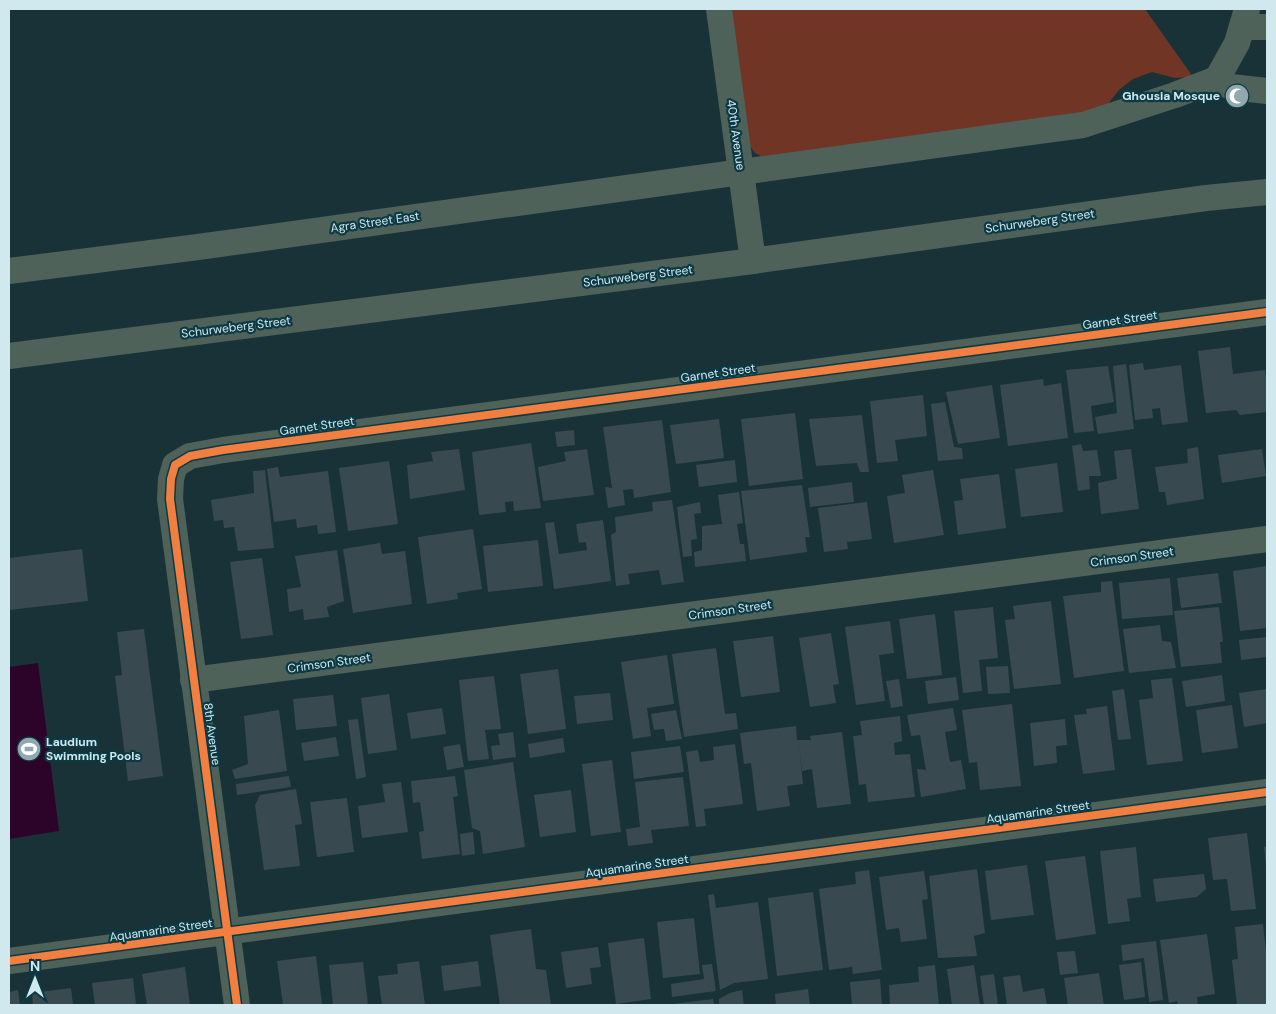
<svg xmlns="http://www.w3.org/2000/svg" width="1276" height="1014" viewBox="0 0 1276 1014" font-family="'DM Sans',sans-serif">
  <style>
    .green { fill: #713525 }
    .water { fill: #2d0429 }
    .building { fill: #384a50 }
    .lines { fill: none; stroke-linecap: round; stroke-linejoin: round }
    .minor { stroke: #4e6259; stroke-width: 26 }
    .cycleway-casing { stroke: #0c3a44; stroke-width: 11 }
    .cycleway { stroke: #f27e40; stroke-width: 8 }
    .labels { text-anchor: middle; stroke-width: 4.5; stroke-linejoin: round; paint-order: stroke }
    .poi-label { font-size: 12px; font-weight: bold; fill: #d2e8ef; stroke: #0c3a44; text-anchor: end }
    .street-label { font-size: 12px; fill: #d2e8ef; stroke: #0c3a44 }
  </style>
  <rect width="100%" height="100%" fill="#193237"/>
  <polygon class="green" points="732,9 1145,9 1193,77 1175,78 1152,72 1133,79 1119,90 1104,109 771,161 755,153 746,140"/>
  <polygon class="water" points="38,663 59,831 9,839 9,667"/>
  <g class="building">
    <polygon points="1230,347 1233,374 1265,370 1266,377 1267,377 1267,412 1240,415 1236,410 1206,413 1198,351"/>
    <polygon points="1143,363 1144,370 1181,365 1188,422 1162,425 1160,408 1152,409 1153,418 1135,420 1129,365"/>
    <polygon points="1126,364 1134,429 1098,434 1095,417 1117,413 1113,366"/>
    <polygon points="1108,366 1114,402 1091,406 1094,431 1074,433 1066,370"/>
    <polygon points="1043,379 1044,386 1061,383 1068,438 1008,446 1000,385"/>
    <polygon points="992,385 1000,438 958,444 946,392"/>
    <polygon points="923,395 927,436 895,440 898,461 877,463 870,401"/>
    <polygon points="945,402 954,447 962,448 963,459 938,461 931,404"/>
    <polygon points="795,413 803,479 749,486 741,419"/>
    <polygon points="862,415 869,472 860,472 857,463 816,466 809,419"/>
    <polygon points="719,419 724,458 676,464 670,425"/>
    <polygon points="662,420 671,492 634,498 633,489 623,490 625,505 608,508 605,487 612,488 603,427"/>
    <polygon points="574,430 575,445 557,447 555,432"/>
    <polygon points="531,443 541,508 514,511 513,501 505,502 506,512 479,515 472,452"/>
    <polygon points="1081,444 1083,451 1097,450 1101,476 1089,476 1090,489 1078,491 1072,446"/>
    <polygon points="1198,447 1204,499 1167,505 1165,492 1159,492 1155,467 1188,463 1187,449"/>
    <polygon points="459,449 465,490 410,499 407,465 433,461 431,452"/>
    <polygon points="587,449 594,495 543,501 538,467 566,461 564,452"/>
    <polygon points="1131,449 1139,509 1101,514 1098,483 1117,479 1114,451"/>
    <polygon points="1262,449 1266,476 1222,483 1218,455"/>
    <polygon points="735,460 737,482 699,487 696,465"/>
    <polygon points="389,461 398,524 348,531 339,468"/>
    <polygon points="1057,463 1063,512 1021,517 1015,469"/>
    <polygon points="278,467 280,477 328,471 336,532 318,534 317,525 297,528 296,519 274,522 267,469"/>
    <polygon points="265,470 274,548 238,551 234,527 224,528 223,520 214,521 211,500 254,493 253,471"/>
    <polygon points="933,470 944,535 894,543 887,496 905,493 902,475"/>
    <polygon points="999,474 1006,528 958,535 954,501 963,500 960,479"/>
    <polygon points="852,482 854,502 810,507 808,488"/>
    <polygon points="802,485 810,537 805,537 807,552 750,560 741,491"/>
    <polygon points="739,492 743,523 737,524 740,544 744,544 746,561 695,567 694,552 702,550 702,526 722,524 718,495"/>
    <polygon points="672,500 684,582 662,585 659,570 628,574 630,584 616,586 611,535 616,532 615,517 653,511 652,502"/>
    <polygon points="700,502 701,513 694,514 697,539 691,540 692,556 683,557 677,507"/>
    <polygon points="867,502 872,539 847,542 848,549 824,552 818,508"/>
    <polygon points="603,520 611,581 554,589 545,523 554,522 559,554 587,550 586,542 579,543 576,524"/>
    <polygon points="473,529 482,589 457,593 458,599 427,604 418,537"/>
    <polygon points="538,540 543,586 488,592 483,546"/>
    <polygon points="380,543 382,554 405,551 412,604 353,613 343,549"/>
    <polygon points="82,549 88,601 9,610 9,558"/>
    <polygon points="337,550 344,601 327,607 329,617 304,620 303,609 289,612 287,589 301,587 295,556"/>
    <polygon points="262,558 273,635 241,639 230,562"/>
    <polygon points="1267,566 1267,628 1240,631 1233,571"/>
    <polygon points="1218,573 1222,603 1181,608 1177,578"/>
    <polygon points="1170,578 1173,615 1122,619 1119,583"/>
    <polygon points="1112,581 1124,671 1074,678 1063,596 1101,592 1101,582"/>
    <polygon points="1051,601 1061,684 1014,689 1005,620 1015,619 1013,606"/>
    <polygon points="993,607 998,658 979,660 982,691 963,693 954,611"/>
    <polygon points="1219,607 1223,642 1220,642 1222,663 1181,667 1174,611"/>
    <polygon points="935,614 942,675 907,679 899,619"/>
    <polygon points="890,621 894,653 879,655 885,701 856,705 845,627"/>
    <polygon points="1160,625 1162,641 1171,642 1176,668 1129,673 1123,629"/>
    <polygon points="144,629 163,776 128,781 115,676 122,675 117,632"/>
    <polygon points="831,633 839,684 833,685 836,703 810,707 799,638"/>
    <polygon points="773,636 780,692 741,697 733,641"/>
    <polygon points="1267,637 1267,657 1241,660 1239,640"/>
    <polygon points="716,648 725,714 736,713 738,729 684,737 672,654"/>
    <polygon points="667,655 674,704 647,708 651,736 633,739 621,662"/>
    <polygon points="1008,666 1010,693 988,694 986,667"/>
    <polygon points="558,669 566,729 528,734 520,674"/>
    <polygon points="1222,675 1225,701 1186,707 1182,681"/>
    <polygon points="494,676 501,729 485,730 489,759 468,761 459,680"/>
    <polygon points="956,677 959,700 928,704 925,681"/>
    <polygon points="1172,678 1183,761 1147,765 1139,700 1153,698 1151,680"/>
    <polygon points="899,679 903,706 891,708 886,681"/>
    <polygon points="1124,689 1131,739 1118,740 1112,691"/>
    <polygon points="1267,689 1267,723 1244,727 1239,693"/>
    <polygon points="610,693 613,720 577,724 574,696"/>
    <polygon points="389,694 397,750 368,754 361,698"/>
    <polygon points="333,695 337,726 296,730 293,699"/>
    <polygon points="1012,704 1021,786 980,790 977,762 969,763 962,710"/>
    <polygon points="1232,705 1238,748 1202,753 1196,710"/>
    <polygon points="1107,706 1115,770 1083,774 1074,715 1087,714 1086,709"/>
    <polygon points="442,708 446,734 411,739 407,713"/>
    <polygon points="953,708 957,730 945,732 950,762 961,760 966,789 921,797 917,769 926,770 920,735 911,736 907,715"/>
    <polygon points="279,710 287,771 235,779 232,770 248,764 244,716"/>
    <polygon points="676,710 682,739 666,741 664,729 654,730 651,714"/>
    <polygon points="900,716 902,741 894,743 895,755 910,754 915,797 868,802 866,784 859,785 853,736 862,735 860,721"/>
    <polygon points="358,719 366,777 356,779 348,720"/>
    <polygon points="1065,719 1067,745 1056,746 1057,763 1034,766 1030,723"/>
    <polygon points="796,726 797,740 811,740 810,736 842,732 851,804 817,808 812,769 802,771 799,745 803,784 787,786 790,806 757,811 751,763 744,764 740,733"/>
    <polygon points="513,732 516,757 493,760 491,746 500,745 498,734"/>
    <polygon points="336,737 339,756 304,761 301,743"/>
    <polygon points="563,738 565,752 530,758 528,744"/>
    <polygon points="460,744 464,767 447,770 443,747"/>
    <polygon points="735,744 743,804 704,809 706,826 696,827 686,752 698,750 700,762 714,760 713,747"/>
    <polygon points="680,746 684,772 634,779 631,752"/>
    <polygon points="612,760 621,832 591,836 582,764"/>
    <polygon points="513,762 525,847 483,854 480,831 472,828 464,770"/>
    <polygon points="289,776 291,787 237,795 236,784"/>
    <polygon points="455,776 458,796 453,797 460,854 422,859 419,832 424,831 420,802 413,803 411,781"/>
    <polygon points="683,777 689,826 651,830 653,843 628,846 626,829 640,827 635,782"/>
    <polygon points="401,782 408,832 362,838 358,806 385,802 382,784"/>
    <polygon points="296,789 302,824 295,825 300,866 264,870 255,805 260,795"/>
    <polygon points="571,790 576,832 540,837 534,795"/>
    <polygon points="347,798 354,852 317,857 310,802"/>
    <polygon points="473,832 475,854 462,856 460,834"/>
    <polygon points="1247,833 1256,909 1231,911 1227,879 1213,880 1208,838"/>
    <polygon points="1267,846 1267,865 1266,865 1264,847"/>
    <polygon points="1136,847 1141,897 1127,899 1130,921 1108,924 1100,851"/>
    <polygon points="1085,856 1096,934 1056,940 1045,861"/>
    <polygon points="1027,865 1034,915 991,920 985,871"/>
    <polygon points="977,869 985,933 974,936 977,956 938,958 929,876"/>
    <polygon points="869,870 882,970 853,974 852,967 829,970 819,889 856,884 855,872"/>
    <polygon points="924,871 928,899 922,900 927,939 901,942 899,928 886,930 879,877"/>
    <polygon points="1204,874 1206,889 1197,897 1156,902 1153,879"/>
    <polygon points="813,892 823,970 777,976 768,898"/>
    <polygon points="714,894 716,908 758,902 768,979 734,983 720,990 708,895"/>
    <polygon points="694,918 700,974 663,978 657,922"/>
    <polygon points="1263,924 1267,960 1267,1005 1237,1005 1232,960 1238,959 1235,927"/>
    <polygon points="531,929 536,969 546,970 551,1005 500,1005 490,935"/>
    <polygon points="1207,934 1215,994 1197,997 1198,1005 1178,1005 1177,1001 1169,1003 1160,940"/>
    <polygon points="644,938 651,999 616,1004 608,943"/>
    <polygon points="1156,941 1163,1000 1149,1002 1144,958 1123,961 1121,945"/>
    <polygon points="598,947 601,967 590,968 592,984 566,988 561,952"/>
    <polygon points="1075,951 1078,973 1060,975 1057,952"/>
    <polygon points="316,956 322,1004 283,1005 277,961"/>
    <polygon points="419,961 425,1005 382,1005 378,976 398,974 397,964"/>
    <polygon points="478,961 481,986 444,991 441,966"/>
    <polygon points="363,962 368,1005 333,1005 329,965"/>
    <polygon points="1141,962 1145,997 1124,1000 1119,965"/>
    <polygon points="712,964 716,991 672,997 671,984 704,979 702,965"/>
    <polygon points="935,965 939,1005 890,1005 889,985 919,982 918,967"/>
    <polygon points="974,965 980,1005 952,1005 947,969"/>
    <polygon points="185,967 190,1005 147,1005 142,974"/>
    <polygon points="1099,973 1104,1005 1068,1005 1064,978"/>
    <polygon points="994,974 998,1005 984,1005 980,976"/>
    <polygon points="1020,975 1023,992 1044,988 1047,1005 1007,1005 1003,977"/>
    <polygon points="133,978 136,1005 95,1005 92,983"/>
    <polygon points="880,979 882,1005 852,1005 850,982"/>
    <polygon points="71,988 73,1005 33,1005 32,993"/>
    <polygon points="808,989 810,1005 776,1005 775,994"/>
    <polygon points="18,990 20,1005 9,1005 9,992"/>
    <polygon points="742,990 744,1005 719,1005 719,999 730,993"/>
    <polygon points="713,999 714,1005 673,1005 673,1004"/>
  </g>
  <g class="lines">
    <g class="minor">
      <polyline points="719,9 753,261"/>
      <polyline points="1242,27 1267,27"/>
      <polyline points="1217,79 1231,87 1267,91"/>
      <polyline points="9,271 198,247 1083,125 1175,95 1217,79 1237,43 1247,9"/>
      <polyline points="9,356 753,261 1206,198 1267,192"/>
      <polyline points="193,680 1267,539"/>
      <polyline points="9,961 1267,792"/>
      <polyline points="237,1005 170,499 171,479 175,465 190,456 223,450 1267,312"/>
    </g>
    <g class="cycleway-casing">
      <g id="cycleway">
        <polyline points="9,961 1267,792"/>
        <polyline points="237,1005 170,499 171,479 175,465 190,456 223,450 1267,312"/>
      </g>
    </g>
    <use href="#cycleway" class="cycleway"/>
  </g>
  <defs>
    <g id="mosque-disc" transform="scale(1.25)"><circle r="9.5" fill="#91a8af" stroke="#0c3a44"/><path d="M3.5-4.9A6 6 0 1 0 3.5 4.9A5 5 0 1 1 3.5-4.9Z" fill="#fff"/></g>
    <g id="stadium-disc" transform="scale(1.25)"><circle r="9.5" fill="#91a8af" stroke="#0c3a44"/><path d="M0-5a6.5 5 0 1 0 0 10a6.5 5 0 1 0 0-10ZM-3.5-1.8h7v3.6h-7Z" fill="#fff"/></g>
  </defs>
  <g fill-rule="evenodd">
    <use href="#mosque-disc" x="1237" y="96"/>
    <use href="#stadium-disc" x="29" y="749"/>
  </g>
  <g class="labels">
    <g class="poi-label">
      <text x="1220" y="100">Ghousia Mosque</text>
      <text x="46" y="746" text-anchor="start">Laudium<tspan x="46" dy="14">Swimming Pools</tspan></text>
    </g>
    <g class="street-label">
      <text transform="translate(736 135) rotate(82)" y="4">40th Avenue</text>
      <text transform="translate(1040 221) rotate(-8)" y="4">Schurweberg Street</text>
      <text transform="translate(375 222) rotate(-8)" y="4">Agra Street East</text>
      <text transform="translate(638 276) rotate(-7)" y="4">Schurweberg Street</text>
      <text transform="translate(1120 320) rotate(-8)" y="4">Garnet Street</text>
      <text transform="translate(236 327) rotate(-7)" y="4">Schurweberg Street</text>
      <text transform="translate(718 373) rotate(-8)" y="4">Garnet Street</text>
      <text transform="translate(317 426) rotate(-8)" y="4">Garnet Street</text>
      <text transform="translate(1132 557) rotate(-8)" y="4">Crimson Street</text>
      <text transform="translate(730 610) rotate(-8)" y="4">Crimson Street</text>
      <text transform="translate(329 663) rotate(-8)" y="4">Crimson Street</text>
      <text transform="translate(212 734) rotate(82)" y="4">8th Avenue</text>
      <text transform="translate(1038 812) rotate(-8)" y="4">Aquamarine Street</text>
      <text transform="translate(637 866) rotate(-8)" y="4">Aquamarine Street</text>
      <text transform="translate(161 930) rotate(-8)" y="4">Aquamarine Street</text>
    </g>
  </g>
  <rect width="1276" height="1014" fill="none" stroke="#d2e8ef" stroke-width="20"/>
  <g transform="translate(35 979)" stroke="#0c3a44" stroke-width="4" paint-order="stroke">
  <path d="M0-4L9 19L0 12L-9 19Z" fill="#d2e8ef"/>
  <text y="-8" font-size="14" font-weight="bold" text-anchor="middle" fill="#d2e8ef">N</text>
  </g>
</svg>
